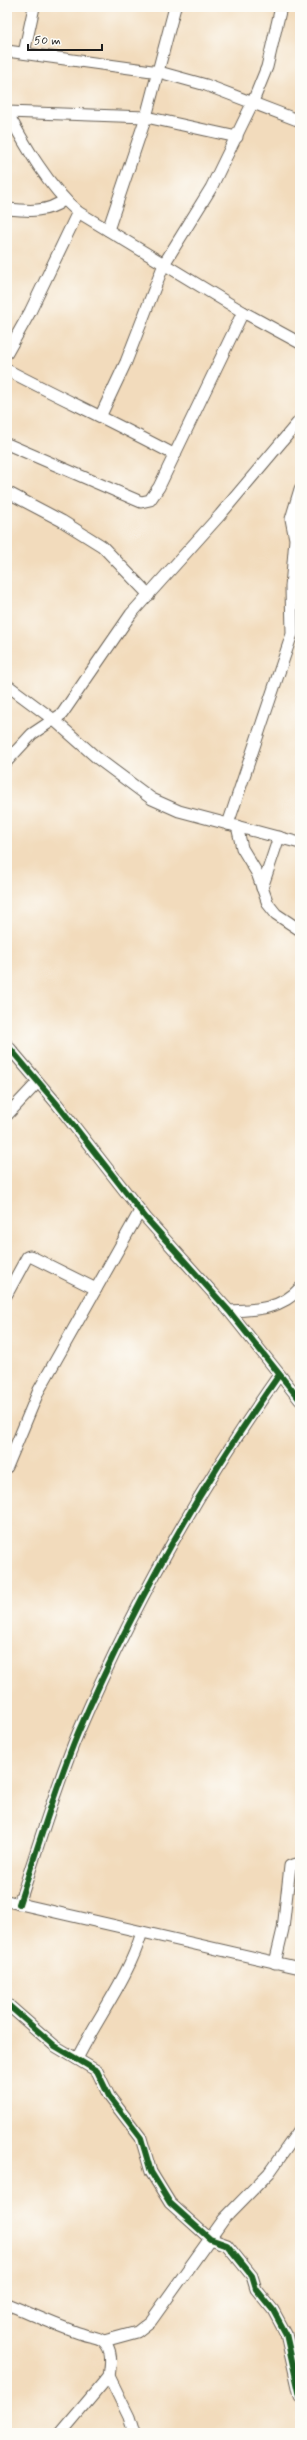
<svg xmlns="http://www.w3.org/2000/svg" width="307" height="2440" viewBox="0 0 307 2440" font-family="Mynerve,sans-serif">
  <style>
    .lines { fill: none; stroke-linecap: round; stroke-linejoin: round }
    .minor-casing { stroke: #675f54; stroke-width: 13 }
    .minor { stroke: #fff; stroke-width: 11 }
    .cycleway-casing { stroke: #fdfcf7; stroke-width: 8 }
    .cycleway { stroke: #1b5e20; stroke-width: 6 }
  </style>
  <rect width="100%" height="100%" fill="#fdfcf7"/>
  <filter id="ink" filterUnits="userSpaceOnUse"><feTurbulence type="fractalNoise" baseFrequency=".025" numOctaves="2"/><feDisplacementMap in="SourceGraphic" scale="8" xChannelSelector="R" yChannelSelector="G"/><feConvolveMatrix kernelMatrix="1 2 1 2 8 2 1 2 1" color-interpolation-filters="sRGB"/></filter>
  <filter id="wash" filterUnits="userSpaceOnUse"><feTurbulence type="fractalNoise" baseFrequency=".012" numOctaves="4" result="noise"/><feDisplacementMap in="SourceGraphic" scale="16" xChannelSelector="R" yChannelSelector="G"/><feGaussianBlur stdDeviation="0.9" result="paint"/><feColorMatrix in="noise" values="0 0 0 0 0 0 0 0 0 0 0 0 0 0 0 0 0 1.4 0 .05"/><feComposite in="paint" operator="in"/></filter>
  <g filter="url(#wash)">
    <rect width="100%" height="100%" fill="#f2dbbc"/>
  </g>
  <g filter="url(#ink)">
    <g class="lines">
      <g class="minor-casing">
        <g id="minor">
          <polyline points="7,51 159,72 206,85 300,121"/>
          <polyline points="24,53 34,7"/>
          <path d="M7 112C26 147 48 186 78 212L243 312 300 343"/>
          <polyline points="7,112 146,117 237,137"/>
          <path d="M7 209C28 211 47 213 64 200"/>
          <polyline points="108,230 146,117 175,7"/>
          <polyline points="7,353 30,312 78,212"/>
          <path d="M7 370C63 399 119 425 175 455"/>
          <polyline points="101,415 126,362 164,264 211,188 252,104 267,67 281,7"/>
          <polyline points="7,444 141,502 150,500 159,487 243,312"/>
          <polyline points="7,492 62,521 102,546 149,595"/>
          <polyline points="7,685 54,720 97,758 152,799 179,811 300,843"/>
          <polyline points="7,761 32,734 62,714 131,614 220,515 300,420"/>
          <polyline points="228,824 292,634 291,587 295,539 291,519 300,489"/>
          <polyline points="237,826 242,848 257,873 268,904 276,914 300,930"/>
          <polyline points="262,888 279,837"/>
          <polyline points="7,1045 57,1104 146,1218 229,1311 300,1400"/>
          <polyline points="7,1115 38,1082"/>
          <polyline points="7,1294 27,1257 30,1256 96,1289"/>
          <path d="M229 1311C256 1310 282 1309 300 1288"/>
          <polyline points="7,1467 39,1390 140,1211"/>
          <polyline points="7,1901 300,1968"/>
          <path d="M19 1904C38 1847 55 1788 78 1733 132 1607 200 1487 279 1375"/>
          <polyline points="275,1963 283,1929 290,1866 300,1863"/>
          <polyline points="7,2004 55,2046 97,2071 109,2096 141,2138 151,2172 170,2203 210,2239 227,2245 252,2276 256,2289 273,2310 286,2334 300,2396"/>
          <path d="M77 2059C98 2016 128 1979 142 1932"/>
          <path d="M7 2304C32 2314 57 2326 82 2334 89 2337 98 2336 103 2341 113 2349 111 2364 109 2376L61 2433"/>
          <polyline points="104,2341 137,2332 151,2321 224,2219 269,2173 300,2129"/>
          <polyline points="109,2376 129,2417 134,2433"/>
        </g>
      </g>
      <use href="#minor" class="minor"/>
      <g class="cycleway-casing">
        <g id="cycleway">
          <polyline points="7,1045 57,1104 146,1218 229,1311 300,1400"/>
          <path d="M19 1904C38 1847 55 1788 78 1733 132 1607 200 1487 279 1375"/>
          <polyline points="7,2004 55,2046 97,2071 109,2096 141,2138 151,2172 170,2203 210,2239 227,2245 252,2276 256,2289 273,2310 286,2334 300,2396"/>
        </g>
      </g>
      <use href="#cycleway" class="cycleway"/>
    </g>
  </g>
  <rect width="307" height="2440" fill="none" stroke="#fdfcf7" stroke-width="24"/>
  <path d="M28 44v6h74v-6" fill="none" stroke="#1c1c1c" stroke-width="2"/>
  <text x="34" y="44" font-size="12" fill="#1c1c1c" stroke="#fdfcf7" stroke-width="3" paint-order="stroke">50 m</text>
</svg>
